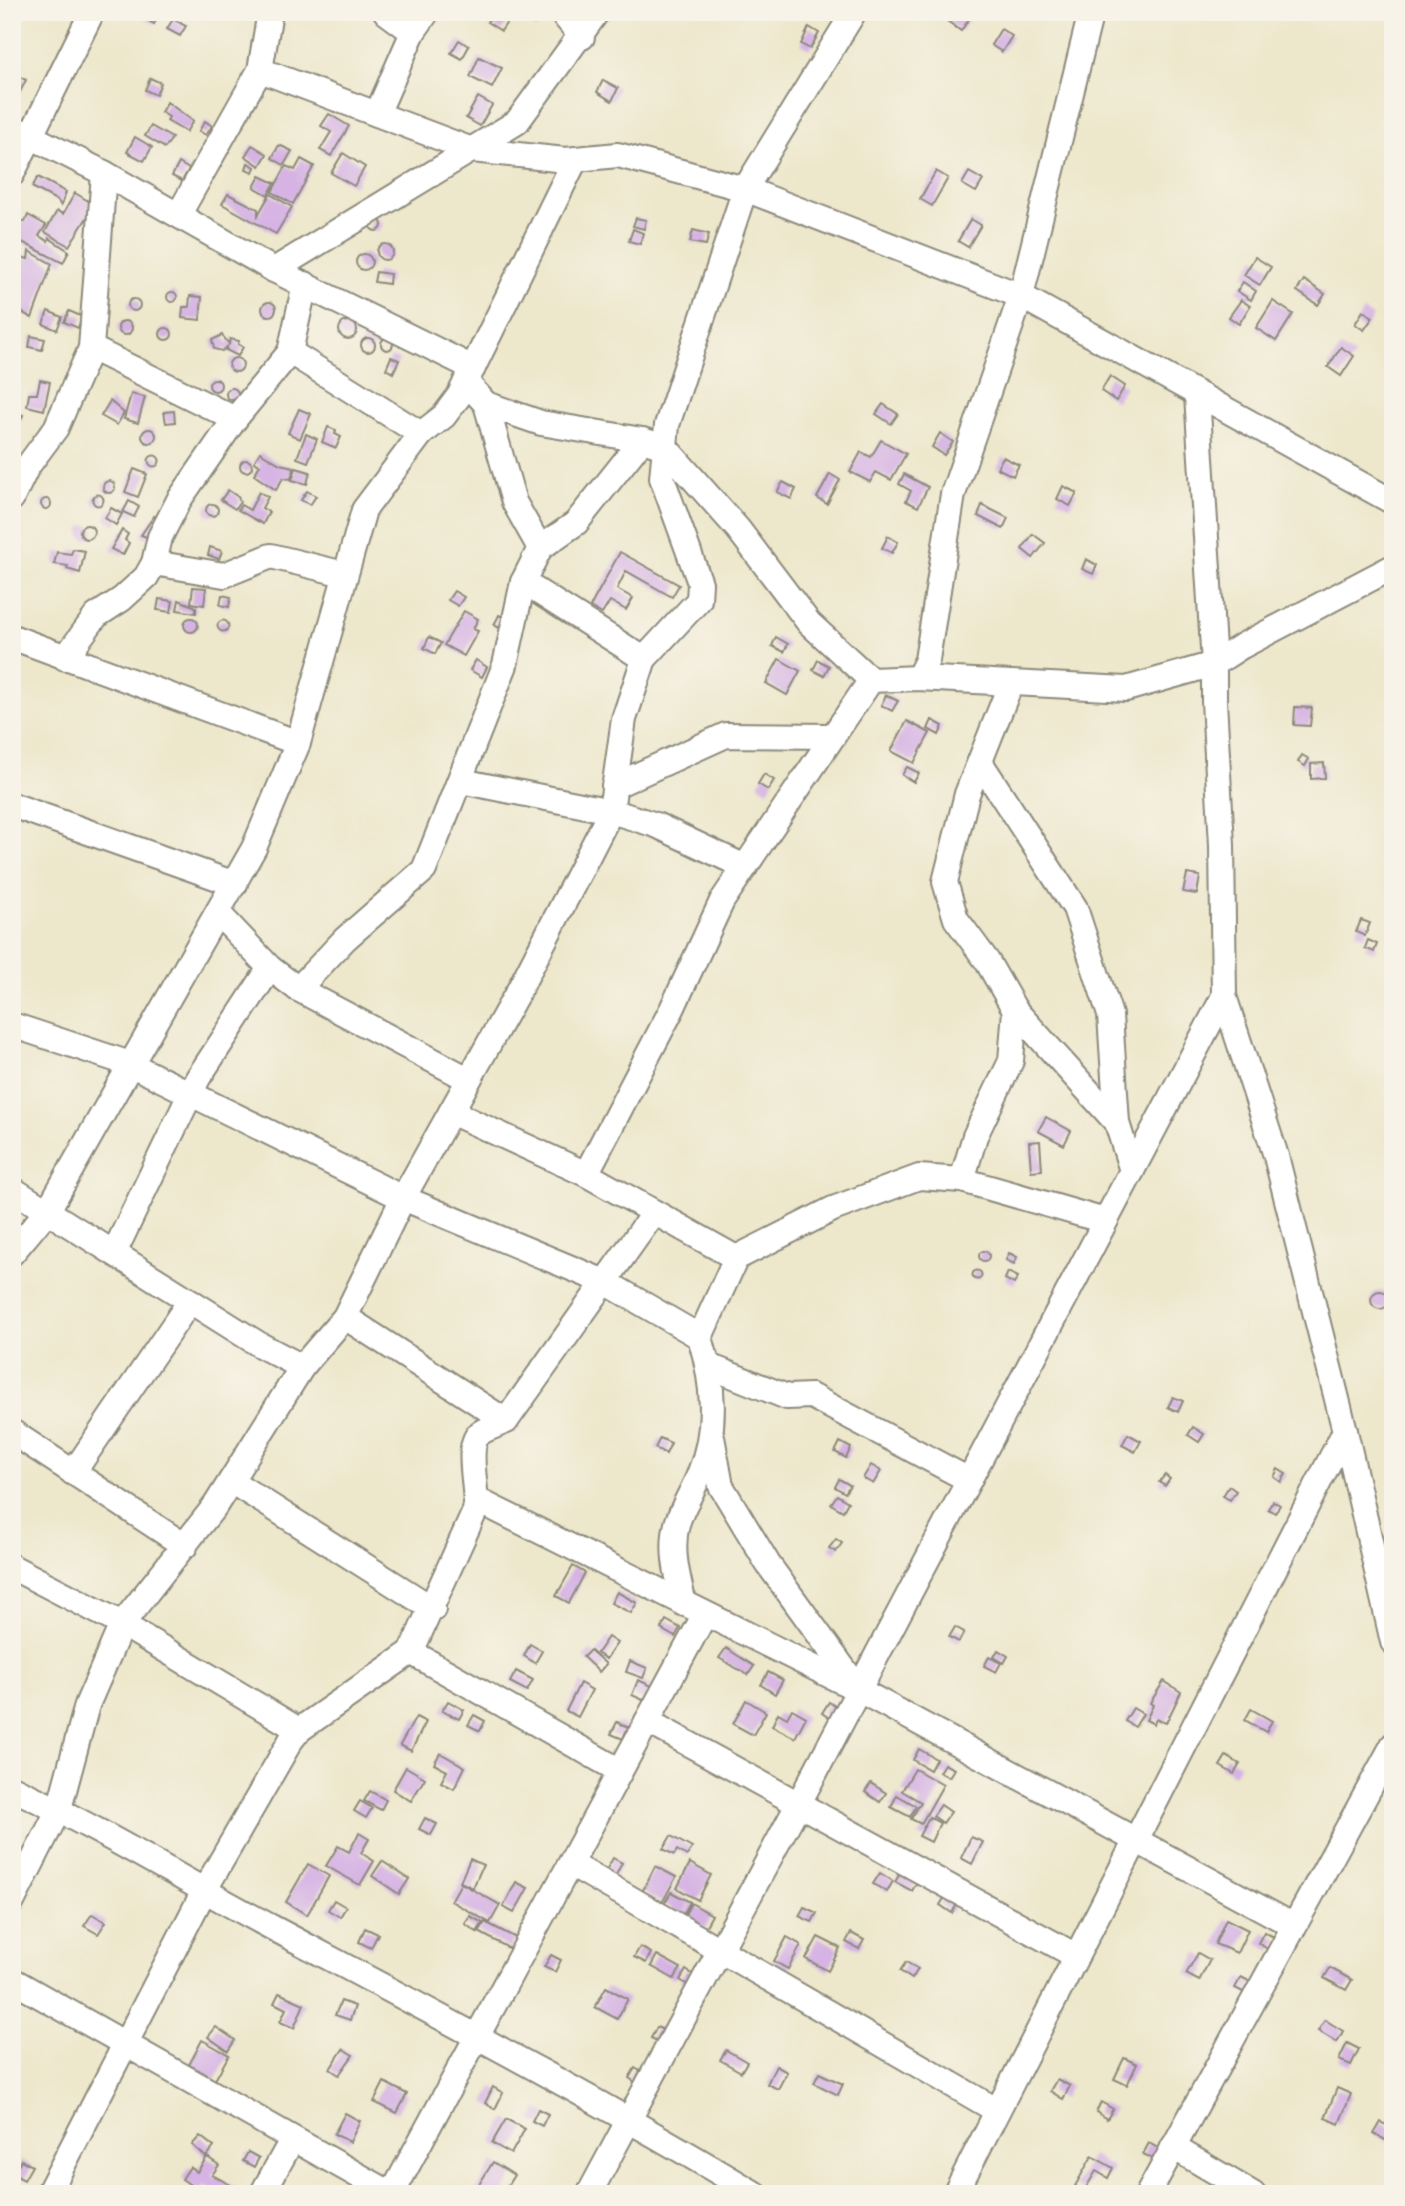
<svg xmlns="http://www.w3.org/2000/svg" width="1405" height="2206" viewBox="0 0 1405 2206" font-family="'Balsamiq Sans',sans-serif">
  <style>
    .building { fill: #d6b3e4 }
    .lines { fill: none; stroke-linecap: round; stroke-linejoin: round }
    .minor-casing { stroke: #8c897b; stroke-width: 28 }
    .minor { stroke: #fff; stroke-width: 24 }
  </style>
  <rect width="100%" height="100%" fill="#f7f3e8"/>
  <filter id="ink" filterUnits="userSpaceOnUse"><feTurbulence type="fractalNoise" baseFrequency=".0143" numOctaves="2"/><feDisplacementMap in="SourceGraphic" scale="14" xChannelSelector="R" yChannelSelector="G"/><feConvolveMatrix kernelMatrix="1 2 1 2 8 2 1 2 1" color-interpolation-filters="sRGB"/></filter>
  <filter id="wash" filterUnits="userSpaceOnUse"><feTurbulence type="fractalNoise" baseFrequency=".00686" numOctaves="4" result="noise"/><feDisplacementMap in="SourceGraphic" scale="28" xChannelSelector="R" yChannelSelector="G"/><feGaussianBlur stdDeviation="1.57" result="paint"/><feColorMatrix in="noise" values="0 0 0 0 0 0 0 0 0 0 0 0 0 0 0 0 0 1.4 0 .05"/><feComposite in="paint" operator="in"/></filter>
  <g filter="url(#wash)">
    <rect width="100%" height="100%" fill="#ede7cb"/>
    <g id="blocks">
      <g class="building">
        <polygon points="134,12 161,12 154,24"/>
        <polygon points="494,12 514,12 501,31 487,22"/>
        <polygon points="526,12 540,13 534,24 522,18"/>
        <polygon points="951,12 960,12 969,19 961,31 946,20"/>
        <polygon points="173,19 186,26 180,36 167,29"/>
        <polygon points="809,27 819,33 810,49 801,44"/>
        <polygon points="1001,29 1012,36 1002,52 991,45"/>
        <polygon points="459,40 469,46 462,59 451,53"/>
        <polygon points="479,57 502,68 492,88 470,77"/>
        <polygon points="12,73 26,80 18,96 12,93"/>
        <polygon points="150,78 161,83 156,95 145,90"/>
        <polygon points="603,80 618,88 612,101 597,92"/>
        <polygon points="478,97 492,105 480,126 466,118"/>
        <polygon points="167,102 193,121 186,132 167,121 169,117 161,112"/>
        <polygon points="329,114 349,126 331,156 320,150 331,132 321,126"/>
        <polygon points="205,121 212,126 206,135 199,131"/>
        <polygon points="151,126 172,138 165,148 145,136"/>
        <polygon points="135,137 152,147 144,161 127,152"/>
        <polygon points="252,145 267,154 260,166 245,156"/>
        <polygon points="279,145 292,151 284,165 272,158"/>
        <polygon points="343,153 365,167 354,186 331,173"/>
        <polygon points="301,159 314,166 293,204 272,192 286,166 295,170"/>
        <polygon points="179,163 189,169 182,181 172,176"/>
        <polygon points="248,163 255,167 253,172 246,169"/>
        <polygon points="936,171 948,178 932,206 920,199"/>
        <polygon points="969,172 983,180 976,192 962,184"/>
        <polygon points="260,176 275,183 268,195 254,187"/>
        <polygon points="38,177 66,192 61,206 58,201 32,187"/>
        <polygon points="75,193 95,205 69,246 45,232 57,211 63,214"/>
        <polygon points="228,194 258,209 258,215 270,194 292,207 276,234 222,204"/>
        <polygon points="28,215 46,225 39,236 48,241 49,238 69,251 63,263 12,237 16,218 25,222"/>
        <polygon points="636,218 646,220 644,229 633,226"/>
        <polygon points="971,219 981,225 968,247 958,241"/>
        <circle cx="376" cy="225" r="6"/>
        <polygon points="633,229 643,233 640,244 629,241"/>
        <polygon points="693,230 709,234 706,245 690,242"/>
        <circle cx="385" cy="252" r="8"/>
        <polygon points="29,251 52,264 32,318 12,307 12,277 18,256 28,259"/>
        <circle cx="364" cy="262" r="8"/>
        <polygon points="1255,257 1271,267 1260,285 1244,275"/>
        <polygon points="376,272 390,274 389,284 374,282"/>
        <polygon points="1304,280 1325,294 1318,305 1297,291"/>
        <polygon points="1243,282 1256,291 1251,300 1237,291"/>
        <circle cx="172" cy="297" r="5"/>
        <polygon points="190,296 202,297 200,320 182,318 183,307 189,307"/>
        <circle cx="134" cy="305" r="6"/>
        <polygon points="1241,300 1250,306 1239,324 1229,317"/>
        <polygon points="1273,301 1293,314 1276,341 1256,328"/>
        <circle cx="269" cy="309" r="7"/>
        <polygon points="48,311 62,317 57,330 43,324"/>
        <polygon points="69,311 83,317 78,328 64,322"/>
        <polygon points="1363,311 1373,317 1364,330 1355,324"/>
        <circle cx="125" cy="328" r="7"/>
        <circle cx="348" cy="330" r="9"/>
        <circle cx="166" cy="334" r="6"/>
        <polygon points="222,335 229,344 230,339 239,341 238,344 243,347 238,356 226,350 227,347 222,351 214,349 212,340"/>
        <polygon points="31,336 45,339 42,350 29,347"/>
        <circle cx="368" cy="345" r="7"/>
        <circle cx="387" cy="344" r="6"/>
        <polygon points="1341,347 1354,356 1341,376 1328,367"/>
        <polygon points="391,357 399,360 393,373 386,369"/>
        <circle cx="236" cy="365" r="7"/>
        <polygon points="1110,376 1125,386 1116,401 1101,391"/>
        <circle cx="215" cy="385" r="6"/>
        <polygon points="40,380 50,382 44,410 27,406 29,394 37,394"/>
        <circle cx="232" cy="394" r="6"/>
        <polygon points="131,394 145,397 138,423 124,419"/>
        <polygon points="110,401 124,413 117,425 101,416"/>
        <polygon points="883,404 898,414 891,424 876,414"/>
        <polygon points="299,409 311,414 300,439 288,433"/>
        <polygon points="12,411 23,415 17,427 12,425"/>
        <polygon points="174,411 175,422 166,423 164,412"/>
        <polygon points="328,427 336,430 335,434 341,437 336,448 322,442"/>
        <circle cx="149" cy="436" r="7"/>
        <polygon points="940,433 953,442 944,455 932,447"/>
        <polygon points="306,434 317,439 308,462 297,458"/>
        <polygon points="881,440 906,454 891,480 876,472 870,482 850,472 861,452 871,457"/>
        <polygon points="260,452 280,464 294,467 291,479 283,478 276,490 254,475 260,465 254,462"/>
        <circle cx="154" cy="461" r="5.5"/>
        <polygon points="1003,457 1019,465 1013,476 997,468"/>
        <circle cx="246" cy="466" r="6"/>
        <polygon points="296,468 310,472 307,484 292,480"/>
        <polygon points="134,469 147,474 138,497 125,492"/>
        <polygon points="830,474 840,480 827,504 817,498"/>
        <polygon points="904,474 928,487 918,507 906,501 911,491 899,484"/>
        <circle cx="109" cy="487" r="6"/>
        <polygon points="783,482 796,489 791,499 777,492"/>
        <polygon points="1063,486 1077,493 1070,506 1057,499"/>
        <polygon points="228,490 238,497 240,502 235,509 221,500"/>
        <polygon points="307,491 316,496 310,505 301,500"/>
        <polygon points="259,492 268,497 262,508 269,512 263,524 238,510 241,505 250,510"/>
        <circle cx="98" cy="500" r="5.5"/>
        <circle cx="46" cy="504" r="5"/>
        <polygon points="129,501 139,507 134,517 123,512"/>
        <circle cx="212" cy="510" r="6"/>
        <polygon points="982,505 1008,518 1003,529 978,516"/>
        <polygon points="111,508 122,514 116,525 105,518"/>
        <polygon points="154,516 161,519 152,539 141,535"/>
        <circle cx="87" cy="532" r="7"/>
        <polygon points="122,530 128,534 125,540 129,543 123,555 111,549"/>
        <polygon points="1033,534 1045,543 1033,558 1022,549"/>
        <polygon points="888,536 898,542 892,553 882,548"/>
        <polygon points="210,547 222,551 219,559 208,555"/>
        <polygon points="73,549 85,551 80,573 67,569 68,566 54,564 57,552 71,554"/>
        <polygon points="620,552 679,585 672,597 626,571 617,589 633,598 626,610 610,601 602,614 590,607"/>
        <polygon points="1086,559 1097,565 1093,574 1082,569"/>
        <polygon points="193,587 206,588 204,605 191,603"/>
        <polygon points="454,591 464,597 458,606 448,600"/>
        <polygon points="222,595 231,597 229,607 220,605"/>
        <polygon points="159,599 173,601 171,612 157,610"/>
        <polygon points="179,600 196,607 196,613 177,610"/>
        <polygon points="464,611 478,619 473,629 478,631 464,656 444,645"/>
        <polygon points="499,615 510,621 505,631 494,625"/>
        <circle cx="191" cy="625" r="7"/>
        <circle cx="223" cy="626" r="5.5"/>
        <polygon points="429,637 441,643 435,654 424,648"/>
        <polygon points="776,637 788,644 784,652 772,646"/>
        <polygon points="779,659 800,671 787,695 766,683"/>
        <polygon points="476,660 487,667 482,677 470,670"/>
        <polygon points="818,660 829,666 824,676 813,670"/>
        <polygon points="886,695 898,701 892,711 881,705"/>
        <polygon points="1295,707 1312,708 1310,726 1294,725"/>
        <polygon points="932,720 943,726 939,735 928,729"/>
        <polygon points="907,721 930,733 914,763 891,751"/>
        <polygon points="1302,755 1309,759 1305,766 1298,762"/>
        <polygon points="1324,763 1325,778 1311,779 1311,764"/>
        <polygon points="907,767 919,773 914,782 902,775"/>
        <polygon points="764,774 774,780 768,790 758,784"/>
        <polygon points="1187,874 1200,876 1197,894 1183,892"/>
        <polygon points="1361,920 1370,923 1365,936 1356,932"/>
        <polygon points="1368,940 1377,944 1374,952 1365,948"/>
        <polygon points="1046,1117 1071,1131 1064,1145 1038,1131"/>
        <polygon points="1040,1141 1042,1170 1031,1171 1029,1142"/>
        <circle cx="984" cy="1256" r="5"/>
        <polygon points="1009,1253 1017,1257 1014,1264 1006,1260"/>
        <circle cx="977" cy="1275" r="4.5"/>
        <polygon points="1008,1272 1018,1277 1014,1284 1005,1279"/>
        <circle cx="1380" cy="1300" r="9"/>
        <polygon points="1173,1397 1183,1401 1178,1412 1168,1407"/>
        <polygon points="1193,1427 1204,1434 1199,1442 1188,1435"/>
        <polygon points="1128,1434 1141,1441 1135,1452 1122,1445"/>
        <polygon points="660,1438 671,1443 666,1454 655,1448"/>
        <polygon points="840,1442 851,1448 846,1458 835,1452"/>
        <polygon points="871,1465 881,1471 873,1484 863,1478"/>
        <polygon points="1278,1469 1286,1474 1281,1482 1274,1477"/>
        <polygon points="1165,1475 1170,1479 1165,1486 1159,1482"/>
        <polygon points="839,1479 850,1485 845,1493 835,1487"/>
        <polygon points="1229,1486 1236,1491 1230,1500 1223,1496"/>
        <polygon points="837,1495 848,1502 843,1511 831,1504"/>
        <polygon points="1273,1501 1280,1505 1275,1513 1268,1509"/>
        <polygon points="836,1539 842,1543 836,1552 829,1548"/>
        <polygon points="573,1566 585,1573 569,1603 556,1596"/>
        <polygon points="617,1592 637,1603 631,1613 611,1603"/>
        <polygon points="666,1620 680,1628 675,1637 661,1629"/>
        <polygon points="955,1627 964,1632 959,1642 949,1637"/>
        <polygon points="608,1637 617,1643 606,1659 597,1653"/>
        <polygon points="530,1644 542,1651 535,1663 524,1656"/>
        <polygon points="726,1648 754,1666 748,1675 719,1658"/>
        <polygon points="590,1650 606,1664 599,1672 583,1657"/>
        <polygon points="998,1650 1008,1656 1004,1663 994,1657"/>
        <polygon points="989,1657 1001,1663 996,1672 984,1666"/>
        <polygon points="630,1661 647,1668 643,1678 626,1672"/>
        <polygon points="516,1671 533,1680 527,1691 510,1682"/>
        <polygon points="768,1672 783,1680 775,1694 761,1685"/>
        <polygon points="638,1680 652,1686 645,1701 632,1695"/>
        <polygon points="1164,1681 1181,1692 1166,1723 1156,1719 1154,1724 1146,1720 1153,1705 1150,1703"/>
        <polygon points="580,1683 592,1690 578,1717 566,1711"/>
        <polygon points="746,1700 766,1712 753,1735 733,1724"/>
        <polygon points="448,1701 464,1710 459,1719 442,1711"/>
        <polygon points="829,1702 842,1711 835,1722 822,1713"/>
        <polygon points="1133,1708 1143,1714 1135,1727 1125,1721"/>
        <polygon points="792,1709 806,1717 795,1738 772,1726 778,1713 787,1718"/>
        <polygon points="1251,1709 1272,1721 1266,1732 1245,1720"/>
        <polygon points="474,1715 485,1721 480,1731 468,1725"/>
        <polygon points="416,1717 426,1722 411,1751 400,1745"/>
        <polygon points="617,1722 628,1727 623,1739 611,1734"/>
        <polygon points="919,1749 936,1759 930,1770 913,1760"/>
        <polygon points="440,1753 465,1767 454,1789 441,1782 447,1771 434,1764"/>
        <polygon points="1226,1756 1240,1764 1234,1774 1220,1766"/>
        <polygon points="944,1764 954,1769 949,1777 939,1772"/>
        <polygon points="406,1767 425,1778 411,1801 393,1790"/>
        <polygon points="915,1769 943,1785 921,1824 911,1819 921,1802 902,1791"/>
        <polygon points="871,1783 886,1793 880,1802 865,1792"/>
        <polygon points="370,1791 386,1800 381,1810 364,1801"/>
        <polygon points="897,1795 916,1806 910,1817 891,1807"/>
        <polygon points="360,1801 372,1808 366,1818 354,1811"/>
        <polygon points="941,1805 951,1812 943,1823 933,1816"/>
        <polygon points="929,1817 940,1823 931,1842 919,1836"/>
        <polygon points="425,1818 437,1824 431,1835 419,1829"/>
        <polygon points="359,1833 369,1839 361,1853 374,1861 360,1885 326,1866 338,1846 349,1852"/>
        <polygon points="671,1836 692,1848 687,1856 677,1850 674,1855 663,1849"/>
        <polygon points="971,1837 983,1842 972,1864 961,1858"/>
        <polygon points="613,1858 622,1863 614,1879 604,1874"/>
        <polygon points="470,1859 483,1865 473,1888 460,1882"/>
        <polygon points="382,1861 409,1879 399,1894 372,1876"/>
        <polygon points="690,1863 711,1875 698,1900 677,1888"/>
        <polygon points="308,1864 329,1876 307,1915 286,1902"/>
        <polygon points="655,1866 676,1877 662,1903 642,1892"/>
        <polygon points="880,1873 893,1881 887,1892 873,1884"/>
        <polygon points="900,1873 917,1882 912,1891 895,1882"/>
        <polygon points="516,1882 528,1888 514,1913 503,1907"/>
        <polygon points="461,1883 500,1905 490,1923 451,1901"/>
        <polygon points="671,1892 690,1902 683,1915 664,1904"/>
        <polygon points="946,1895 958,1902 952,1913 940,1905"/>
        <polygon points="334,1900 346,1907 340,1917 328,1910"/>
        <polygon points="691,1903 712,1915 705,1928 684,1916"/>
        <polygon points="804,1907 817,1913 812,1922 799,1916"/>
        <polygon points="92,1914 106,1922 98,1934 84,1926"/>
        <polygon points="470,1916 483,1923 477,1932 465,1924"/>
        <polygon points="1226,1919 1248,1930 1237,1953 1215,1944"/>
        <polygon points="485,1922 516,1938 510,1949 479,1932"/>
        <polygon points="365,1928 378,1934 371,1948 359,1942"/>
        <polygon points="1264,1932 1278,1939 1271,1951 1258,1943"/>
        <polygon points="851,1933 864,1940 859,1949 846,1942"/>
        <polygon points="787,1937 801,1945 788,1969 774,1961"/>
        <polygon points="818,1937 840,1948 828,1971 806,1959"/>
        <polygon points="640,1947 651,1953 646,1963 634,1957"/>
        <polygon points="1198,1953 1210,1960 1199,1981 1186,1974"/>
        <polygon points="551,1955 561,1960 555,1972 544,1967"/>
        <polygon points="657,1955 681,1968 674,1979 651,1966"/>
        <polygon points="906,1962 918,1969 912,1979 900,1971"/>
        <polygon points="1330,1968 1352,1980 1346,1990 1324,1978"/>
        <polygon points="686,1970 697,1977 691,1987 680,1980"/>
        <polygon points="1241,1977 1253,1983 1247,1994 1235,1988"/>
        <polygon points="606,1987 628,1999 617,2019 595,2007"/>
        <polygon points="279,1993 304,2004 294,2028 280,2022 286,2009 274,2003"/>
        <polygon points="341,2001 355,2006 350,2020 335,2015"/>
        <polygon points="1325,2020 1343,2031 1337,2042 1318,2031"/>
        <polygon points="216,2027 235,2040 228,2051 208,2037"/>
        <polygon points="657,2027 669,2033 663,2044 651,2038"/>
        <polygon points="202,2040 229,2055 215,2080 189,2065"/>
        <polygon points="1347,2043 1359,2049 1351,2065 1339,2060"/>
        <polygon points="343,2049 353,2055 339,2075 330,2069"/>
        <polygon points="726,2050 747,2062 741,2072 720,2060"/>
        <polygon points="1124,2058 1137,2064 1127,2085 1114,2079"/>
        <polygon points="776,2066 787,2072 778,2089 767,2084"/>
        <polygon points="635,2068 647,2075 641,2086 629,2078"/>
        <polygon points="819,2073 843,2084 838,2095 814,2083"/>
        <polygon points="1057,2079 1070,2086 1063,2099 1050,2091"/>
        <polygon points="384,2082 407,2094 397,2113 374,2102"/>
        <polygon points="493,2087 503,2093 495,2109 485,2103"/>
        <polygon points="1337,2088 1351,2094 1339,2124 1325,2118"/>
        <polygon points="1101,2102 1113,2109 1107,2119 1096,2112"/>
        <polygon points="538,2109 548,2114 542,2126 532,2121"/>
        <polygon points="345,2113 360,2121 350,2142 334,2134"/>
        <polygon points="506,2119 525,2129 511,2154 492,2143"/>
        <polygon points="1381,2122 1393,2129 1393,2144 1374,2134"/>
        <polygon points="200,2136 214,2147 206,2157 192,2145"/>
        <polygon points="1149,2143 1161,2150 1156,2160 1143,2154"/>
        <polygon points="248,2152 259,2158 254,2167 243,2161"/>
        <polygon points="1092,2156 1113,2168 1108,2178 1096,2171 1084,2191 1075,2186"/>
        <polygon points="207,2157 219,2165 212,2175 236,2188 233,2194 211,2194 213,2190 205,2185 201,2192 182,2179 190,2167 197,2172"/>
        <polygon points="21,2160 32,2166 24,2180 13,2174"/>
        <polygon points="493,2162 514,2175 502,2194 473,2194"/>
        <polygon points="440,2187 454,2194 437,2194"/>
      </g>
    </g>
  </g>
  <g filter="url(#ink)">
    <use href="#blocks" fill-opacity="0" stroke="#8c897b" stroke-width="2"/>
    <g class="lines">
      <g class="minor-casing">
        <g id="minor">
          <polyline points="386,12 413,32"/>
          <polyline points="561,12 582,37"/>
          <polyline points="260,70 472,150 565,160 618,155 745,189 1021,296 1393,502"/>
          <polyline points="377,114 413,32 427,12"/>
          <polyline points="12,127 104,173 274,270 473,368"/>
          <polyline points="12,174 92,12"/>
          <polyline points="179,214 260,70 270,12"/>
          <polyline points="274,270 517,122 597,12"/>
          <polyline points="91,348 235,419"/>
          <polyline points="290,352 421,434"/>
          <polyline points="466,382 486,404 541,423 642,440 665,447 738,529 809,623 871,680"/>
          <polyline points="1197,395 1214,664 1214,701 1222,845 1224,996 1276,1156 1345,1431 1393,1642"/>
          <polyline points="486,404 514,502 540,548"/>
          <polyline points="12,498 27,467 56,428 91,348 104,173"/>
          <polyline points="154,563 224,575 271,556 344,574"/>
          <polyline points="523,582 644,659"/>
          <polyline points="12,637 298,743"/>
          <polyline points="65,658 96,616 122,599 146,577 154,563 160,537 179,500 235,419 290,352 305,284"/>
          <polyline points="918,678 927,660 953,494 1021,296 1091,12"/>
          <polyline points="980,762 1075,908 1110,1015 1117,1123"/>
          <polyline points="461,781 611,811 656,825 745,867"/>
          <polyline points="614,786 726,735 832,736"/>
          <polyline points="12,805 235,884"/>
          <polyline points="218,913 270,968 298,989 468,1079"/>
          <polyline points="298,989 345,939 424,870 505,665 523,582 540,548 576,523 642,440"/>
          <polyline points="1015,1010 1117,1123 1132,1171"/>
          <polyline points="12,1025 130,1064 403,1198 607,1283 700,1337"/>
          <polyline points="451,1112 586,1174 736,1258"/>
          <polyline points="586,1174 672,1009 722,901 871,680 918,678 1126,689 1214,664 1242,646 1393,567"/>
          <polyline points="962,1180 975,1136 1011,1061 1015,1010 987,961 956,919 945,882 967,794 1011,683"/>
          <polyline points="12,1189 260,1345 302,1367"/>
          <polyline points="12,1253 48,1210 254,848 298,743 364,510 421,434 444,416 459,396 575,160"/>
          <polyline points="114,1253 198,1078 270,968"/>
          <polyline points="345,1317 506,1421"/>
          <polyline points="709,1366 787,1397 811,1396 969,1480"/>
          <polyline points="12,1432 185,1546"/>
          <polyline points="712,1437 721,1486 768,1564 857,1687"/>
          <polyline points="73,1473 190,1301"/>
          <polyline points="231,1481 433,1609"/>
          <polyline points="477,1500 859,1690 1294,1926"/>
          <polyline points="12,1567 122,1624 299,1730"/>
          <path d="M684 1604C678 1578 670 1551 677 1524 682 1507 693 1491 699 1475 718 1429 714 1383 700 1337L736 1258 833 1209 919 1177 962 1180 1105 1221"/>
          <polyline points="411,1652 620,1771"/>
          <polyline points="647,1721 1076,1956"/>
          <path d="M12 1788C102 1829 186 1882 273 1928 435 2014 598 2099 755 2194"/>
          <polyline points="571,1864 996,2110"/>
          <polyline points="12,1902 59,1809 87,1705 122,1624 215,1506 302,1367 345,1317 403,1198 520,988 611,811 624,719 644,659 699,600 700,583 662,478 667,425 745,189 854,12"/>
          <polyline points="12,1980 391,2194"/>
          <polyline points="1173,2147 1253,2194"/>
          <path d="M48 2194 204 1891 291 1740 299 1730 411 1652 475 1511C479 1491 464 1446 480 1433 487 1428 498 1425 506 1421L653 1214"/>
          <polyline points="262,2194 292,2140"/>
          <polyline points="392,2194 705,1614"/>
          <polyline points="589,2194 799,1803 1224,996"/>
          <polyline points="955,2194 1345,1431"/>
          <polyline points="1148,2194 1393,1745"/>
        </g>
      </g>
      <use href="#minor" class="minor"/>
    </g>
  </g>
  <rect width="1405" height="2206" fill="none" stroke="#f7f3e8" stroke-width="42"/>
</svg>
